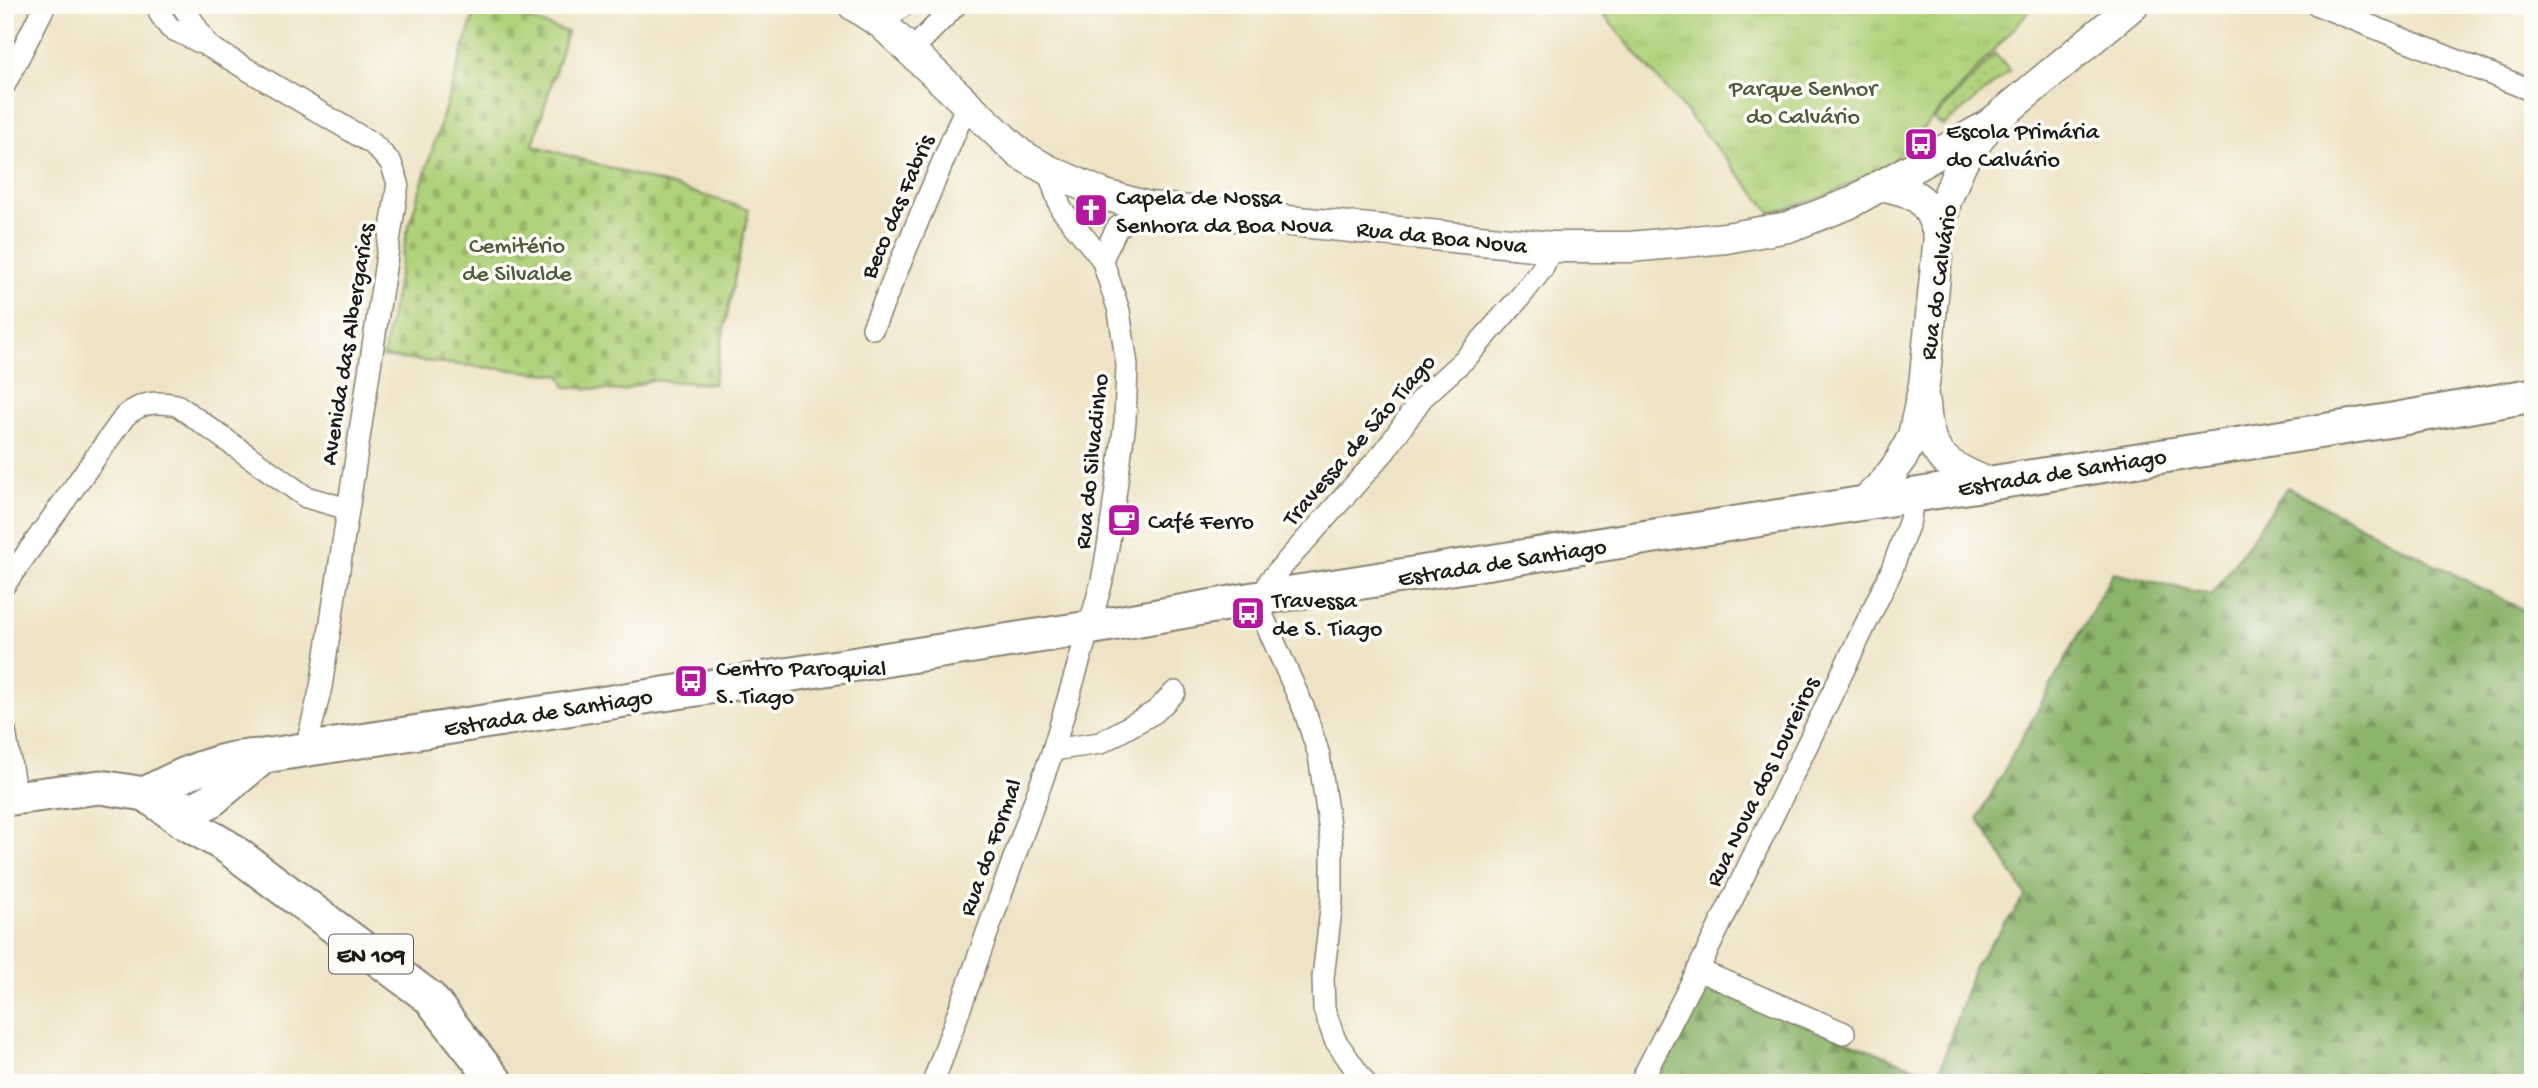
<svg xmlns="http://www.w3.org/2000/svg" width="2538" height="1088" viewBox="0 0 2538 1088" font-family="'Gochi Hand',sans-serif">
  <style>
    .grass { fill: url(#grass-tufts); stroke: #66774b; stroke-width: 2 }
    .forest { fill: url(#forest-firs); stroke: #546843; stroke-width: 2 }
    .cemetery { fill: url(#cemetery-stones); stroke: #66774b; stroke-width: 2 }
    .garden { fill: url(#garden-dots); stroke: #66774b; stroke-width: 2 }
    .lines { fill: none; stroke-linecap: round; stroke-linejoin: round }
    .minor-casing { stroke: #868070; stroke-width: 24 }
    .secondary-casing { stroke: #868070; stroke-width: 33 }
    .primary-casing { stroke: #868070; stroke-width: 37 }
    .minor { stroke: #fff; stroke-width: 21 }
    .secondary { stroke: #fff; stroke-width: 30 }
    .primary { stroke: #fff; stroke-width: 33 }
    .labels { text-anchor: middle; stroke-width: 7; stroke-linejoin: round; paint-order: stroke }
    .shield { fill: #fdfcf7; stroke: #605f5e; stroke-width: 2 }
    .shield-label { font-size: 23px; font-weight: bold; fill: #1c1c1c }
    .park-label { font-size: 24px; fill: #505c3d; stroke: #fdfcf7 }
    .poi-label { font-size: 24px; fill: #1c1c1c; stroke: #fdfcf7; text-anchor: start }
    .street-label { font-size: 24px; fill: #1c1c1c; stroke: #fdfcf7 }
  </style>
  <defs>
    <pattern id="grass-tufts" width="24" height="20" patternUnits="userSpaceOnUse" patternTransform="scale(1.75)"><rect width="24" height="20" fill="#b0d27a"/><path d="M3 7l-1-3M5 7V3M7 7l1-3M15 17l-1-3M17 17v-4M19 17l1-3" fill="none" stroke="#97b469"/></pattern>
    <pattern id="forest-firs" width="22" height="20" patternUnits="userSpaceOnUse" patternTransform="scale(1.75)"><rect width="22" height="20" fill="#8cb46a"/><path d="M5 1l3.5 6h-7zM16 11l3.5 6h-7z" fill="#729256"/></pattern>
    <pattern id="cemetery-stones" width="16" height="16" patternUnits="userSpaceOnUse" patternTransform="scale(1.75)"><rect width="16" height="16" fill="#b0d27a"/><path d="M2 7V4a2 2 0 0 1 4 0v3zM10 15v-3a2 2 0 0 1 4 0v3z" fill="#97b469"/></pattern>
    <pattern id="garden-dots" width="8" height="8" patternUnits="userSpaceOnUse" patternTransform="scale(1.75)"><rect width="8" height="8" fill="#b0d27a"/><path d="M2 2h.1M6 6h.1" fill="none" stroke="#97b469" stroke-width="1.8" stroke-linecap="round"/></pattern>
  </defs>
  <rect width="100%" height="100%" fill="#fdfcf7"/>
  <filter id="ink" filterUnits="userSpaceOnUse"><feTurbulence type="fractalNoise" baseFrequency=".0143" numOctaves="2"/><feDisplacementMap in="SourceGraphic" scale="14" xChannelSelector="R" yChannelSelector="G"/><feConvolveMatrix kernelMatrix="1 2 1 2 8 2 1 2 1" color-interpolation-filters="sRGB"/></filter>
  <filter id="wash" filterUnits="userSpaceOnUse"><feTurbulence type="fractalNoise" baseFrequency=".00686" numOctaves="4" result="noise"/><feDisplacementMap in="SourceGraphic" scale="28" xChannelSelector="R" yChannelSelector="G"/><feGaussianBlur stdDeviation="1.57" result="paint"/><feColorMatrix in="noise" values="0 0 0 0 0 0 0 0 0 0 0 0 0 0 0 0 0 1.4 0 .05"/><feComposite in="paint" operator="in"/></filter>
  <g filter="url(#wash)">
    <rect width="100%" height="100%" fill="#efe3c5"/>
    <polygon class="grass" points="1595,5 2035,5 1891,164 1826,196 1772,213"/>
    <polygon class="forest" points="2287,487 2533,615 2533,1083 1656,1083 1706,987 1938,1076 1974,966 2026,896 1978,818 2113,573 2212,595"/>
    <polygon class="cemetery" points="477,5 485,5 567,32 533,145 749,209 713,384 650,380 622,391 566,387 560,375 383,357 407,232"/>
    <polygon class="garden" points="1995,54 2010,71 1943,126 1934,119"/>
  </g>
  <g filter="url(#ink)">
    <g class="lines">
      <g class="minor-casing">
        <g id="minor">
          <polyline points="182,5 207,44"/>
          <polyline points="2318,5 2533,91"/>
          <polyline points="160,14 170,28 208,46 373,144 391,163 398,183 321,687 306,748"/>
          <polyline points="882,24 904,5"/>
          <polyline points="912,50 956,5"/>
          <polyline points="5,84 45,5"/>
          <polyline points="1102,259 1117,228 1148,207"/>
          <polyline points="873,328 967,104"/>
          <path d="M5 584 125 416C142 402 155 401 177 405L306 497 348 509"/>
          <polyline points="5,731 16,797"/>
          <polyline points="1053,750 1100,743 1155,712 1175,692"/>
          <polyline points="1698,970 1844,1033"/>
          <polyline points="933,1083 1053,750 1089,628 1102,581 1109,541 1125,422 1127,365 1119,311 1102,259 1061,209 1048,170"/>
          <polyline points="1365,1083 1335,1040 1324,1009 1323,978 1332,901 1332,846 1319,755 1304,709 1263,617 1263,599 1270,580 1385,451 1422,398 1467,357 1521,296 1542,269 1552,247"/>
          <polyline points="1640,1083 1698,970 1891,572 1910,520 1913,495"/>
        </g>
      </g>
      <g class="secondary-casing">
        <g id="secondary">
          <polyline points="853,5 882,24 1020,154 1048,170 1105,195 1148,207 1552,247 1630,247 1726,238 1788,227 1848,204 1989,125"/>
          <path d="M1880 185C1918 192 1928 199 1939 236"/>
          <path d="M1925 403C1928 455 1942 463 1988 483"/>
          <polyline points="1863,503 1885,482 1901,460 1913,436 1924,385 1939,236 1946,201 1961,164 1989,125 2133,5"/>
        </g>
      </g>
      <g class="primary-casing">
        <g id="primary">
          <path d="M145 794C182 774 222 756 264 756L1089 628 1248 600 2392 420 2533 395"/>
          <polyline points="5,799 100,787 145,794 186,823 226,846 430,998 497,1083"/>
          <polyline points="170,809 196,808 210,801 264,756"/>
        </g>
      </g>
      <use href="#minor" class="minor"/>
      <use href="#secondary" class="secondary"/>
      <use href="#primary" class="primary"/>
    </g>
  </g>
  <defs>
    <g id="bus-square" transform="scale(1.75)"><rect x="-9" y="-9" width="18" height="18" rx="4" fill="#b5179e" stroke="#fdfcf7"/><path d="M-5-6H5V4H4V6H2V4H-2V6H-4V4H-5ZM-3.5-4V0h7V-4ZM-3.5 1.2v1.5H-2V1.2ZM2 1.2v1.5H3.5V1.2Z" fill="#fff"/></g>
    <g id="church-square" transform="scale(1.75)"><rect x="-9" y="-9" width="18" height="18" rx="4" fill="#b5179e" stroke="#fdfcf7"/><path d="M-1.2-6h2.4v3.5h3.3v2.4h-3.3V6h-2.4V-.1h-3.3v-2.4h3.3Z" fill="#fff"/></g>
    <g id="cafe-square" transform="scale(1.75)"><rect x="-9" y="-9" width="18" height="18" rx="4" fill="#b5179e" stroke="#fdfcf7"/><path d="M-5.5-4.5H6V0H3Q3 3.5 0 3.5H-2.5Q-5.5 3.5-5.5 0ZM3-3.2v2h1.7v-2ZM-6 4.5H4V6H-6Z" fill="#fff"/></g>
  </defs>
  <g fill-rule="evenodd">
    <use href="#bus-square" x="1921" y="144"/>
    <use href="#church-square" x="1091" y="210"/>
    <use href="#cafe-square" x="1124" y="520"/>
    <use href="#bus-square" x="1248" y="613"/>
    <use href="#bus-square" x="691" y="681"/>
  </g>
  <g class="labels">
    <rect class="shield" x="329" y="934.5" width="84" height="39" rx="5"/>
    <g class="shield-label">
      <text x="371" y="962">EN 109</text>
    </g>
    <g class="park-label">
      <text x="1803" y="95">Parque Senhor<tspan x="1803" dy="28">do Calvário</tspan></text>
      <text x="517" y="252">Cemitério<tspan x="517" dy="28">de Silvalde</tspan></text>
    </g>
    <g class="poi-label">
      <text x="1946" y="138">Escola Primária<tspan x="1946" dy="28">do Calvário</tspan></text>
      <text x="1116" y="204">Capela de Nossa<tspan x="1116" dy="28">Senhora da Boa Nova</tspan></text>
      <text x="1148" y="528">Café Ferro</text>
      <text x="1272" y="607">Travessa<tspan x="1272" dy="28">de S. Tiago</tspan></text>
      <text x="716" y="675">Centro Paroquial<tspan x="716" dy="28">S. Tiago</tspan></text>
    </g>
    <g class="street-label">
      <text transform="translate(896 206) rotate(-67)" y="8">Beco das Fabris</text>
      <text transform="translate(1442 236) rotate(6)" y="8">Rua da Boa Nova</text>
      <text transform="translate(1937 282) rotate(-82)" y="8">Rua do Calvário</text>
      <text transform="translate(346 344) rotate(-81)" y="8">Avenida das Albergarias</text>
      <text transform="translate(1358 439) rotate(-49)" y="8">Travessa de São Tiago</text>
      <text transform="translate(1090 461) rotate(-84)" y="8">Rua do Silvadinho</text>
      <text transform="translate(2062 471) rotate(-9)" y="8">Estrada de Santiago</text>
      <text transform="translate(1502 561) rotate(-9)" y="8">Estrada de Santiago</text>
      <text transform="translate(548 711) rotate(-9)" y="8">Estrada de Santiago</text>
      <text transform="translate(1761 781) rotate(-64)" y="8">Rua Nova dos Loureiros</text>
      <text transform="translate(989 847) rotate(-70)" y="8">Rua do Formal</text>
    </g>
  </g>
  <rect width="2538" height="1088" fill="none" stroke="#fdfcf7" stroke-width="28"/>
</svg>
